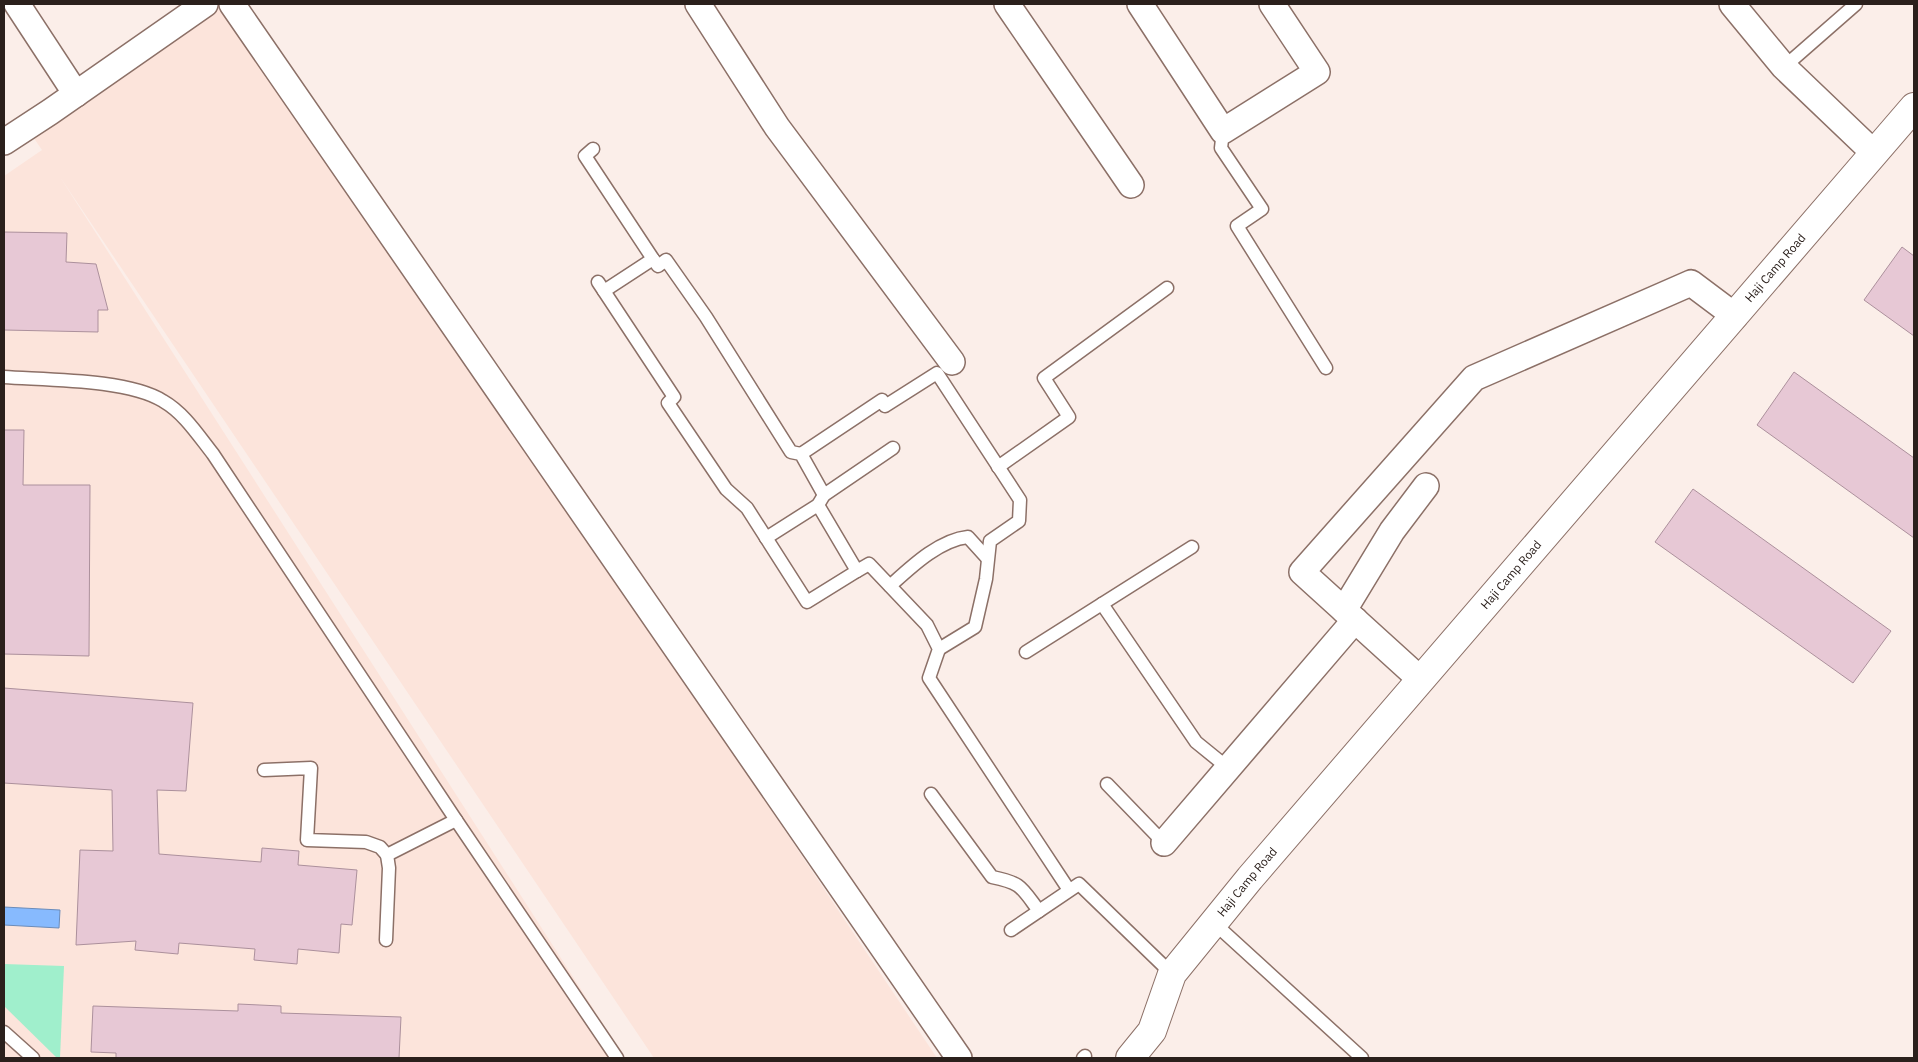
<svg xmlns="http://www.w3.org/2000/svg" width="1918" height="1062" viewBox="0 0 1918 1062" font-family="'IBM Plex Sans',sans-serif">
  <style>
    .built { fill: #fce4db }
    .green { fill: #a0efcc }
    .water { fill: #87bafe; stroke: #6b8cba }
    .building { fill: #e7c8d5; stroke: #ac909c }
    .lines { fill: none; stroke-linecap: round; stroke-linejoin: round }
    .lane-casing { stroke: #8c7067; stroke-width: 15 }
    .street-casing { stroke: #8c7067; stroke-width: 28 }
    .secondary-casing { stroke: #8c7067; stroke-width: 30 }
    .lane { stroke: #fff; stroke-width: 12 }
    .street { stroke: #fff; stroke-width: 25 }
    .secondary { stroke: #fff; stroke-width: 28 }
    .labels { text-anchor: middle; stroke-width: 5; stroke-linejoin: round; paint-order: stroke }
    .street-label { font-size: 12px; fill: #2b201c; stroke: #fbeee9 }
  </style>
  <rect width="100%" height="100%" fill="#fbeee9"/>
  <polygon class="built" points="205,4 232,4 937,1058 654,1058 60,177 625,1058 4,1058 4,176 42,150 27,128"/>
  <polygon class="green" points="4,964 64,966 60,1058 57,1058 4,1006"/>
  <polygon class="water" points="4,907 60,910 59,928 4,925"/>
  <g class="building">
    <polygon points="4,232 67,233 66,262 96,264 108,310 98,310 98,332 4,330"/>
    <polygon points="1902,247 1914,256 1914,336 1864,300"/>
    <polygon points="1794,372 1914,458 1914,538 1757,425"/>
    <polygon points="4,430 24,430 23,485 90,485 89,656 4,654"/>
    <polygon points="1693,489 1891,631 1853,683 1655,542"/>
    <polygon points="4,688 193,703 186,791 157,790 159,854 261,862 262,848 299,851 298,865 357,870 352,925 341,924 339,953 298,949 297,964 254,960 255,949 179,943 178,954 135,950 136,941 76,945 80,850 113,851 112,790 4,783"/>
    <polygon points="238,1004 281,1006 281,1013 401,1017 399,1058 116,1058 116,1053 91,1052 93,1006 238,1011"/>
  </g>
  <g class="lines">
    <g class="lane-casing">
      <g id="lane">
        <polyline points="1784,67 1856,4"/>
        <polyline points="1223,131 1221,148 1262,209 1237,226 1326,368"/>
        <polyline points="593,149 585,156 653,259 658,266 666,260 706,317 791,452 801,454 824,495"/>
        <polyline points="598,282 674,397 668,403 726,489 747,508 807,602 857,571"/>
        <polyline points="604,291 653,259"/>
        <path d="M4 377C47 380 128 379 163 401 184 413 198 435 213 454L456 820 617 1058"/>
        <polyline points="801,454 882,400 885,406 937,373 1020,500 1019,521 990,541 986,579 975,627 939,649"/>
        <polyline points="998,467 1069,417 1044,378 1167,288"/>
        <polyline points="818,505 857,571 869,564 927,625 939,649 929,678 1069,890"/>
        <polyline points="766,538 818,505 824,495 893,448"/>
        <path d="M890 586C911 567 939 540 968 537L987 558"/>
        <polyline points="1102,604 1196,742 1228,768"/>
        <polyline points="1026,652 1192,547"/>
        <polyline points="264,770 311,768 307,840 366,842 380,847 387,855 456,820"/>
        <polyline points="1107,784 1164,843"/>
        <path d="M931 794 992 877C1022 883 1021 887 1039 911"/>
        <polyline points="1214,923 1362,1058"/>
        <polyline points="1011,930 1079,884 1172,974"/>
        <polyline points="386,940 389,868 387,855"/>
        <polyline points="4,1032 33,1058"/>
        <polyline points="1083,1058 1085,1056"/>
      </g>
    </g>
    <g class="street-casing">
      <g id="street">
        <polyline points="17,4 76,94"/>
        <polyline points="232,4 959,1058"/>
        <polyline points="698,4 777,127 952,362"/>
        <polyline points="1007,4 1131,185"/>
        <polyline points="1140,4 1223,131 1317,72 1272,4"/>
        <polyline points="1732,4 1784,67 1874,153"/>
        <polyline points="4,142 50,112 205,4"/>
        <polyline points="1344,610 1392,531 1426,486"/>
        <polyline points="1421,680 1302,572 1474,378 1691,283 1735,316"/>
        <polyline points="1164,843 1355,620"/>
      </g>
    </g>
    <g class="secondary-casing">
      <g id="secondary">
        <path id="s1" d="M1130 1058 1152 1031 1172 974 1250 878 1914 107"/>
      </g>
    </g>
    <use href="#lane" class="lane"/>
    <use href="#street" class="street"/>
    <use href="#secondary" class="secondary"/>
  </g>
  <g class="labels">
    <g class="street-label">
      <text dy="4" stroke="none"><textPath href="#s1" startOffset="1024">Haji Camp Road</textPath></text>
      <text dy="4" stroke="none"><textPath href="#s1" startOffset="619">Haji Camp Road</textPath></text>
      <text dy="4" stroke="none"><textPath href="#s1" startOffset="214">Haji Camp Road</textPath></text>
    </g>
  </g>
  <rect width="1918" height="1062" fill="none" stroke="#2b201c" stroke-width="10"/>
</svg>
